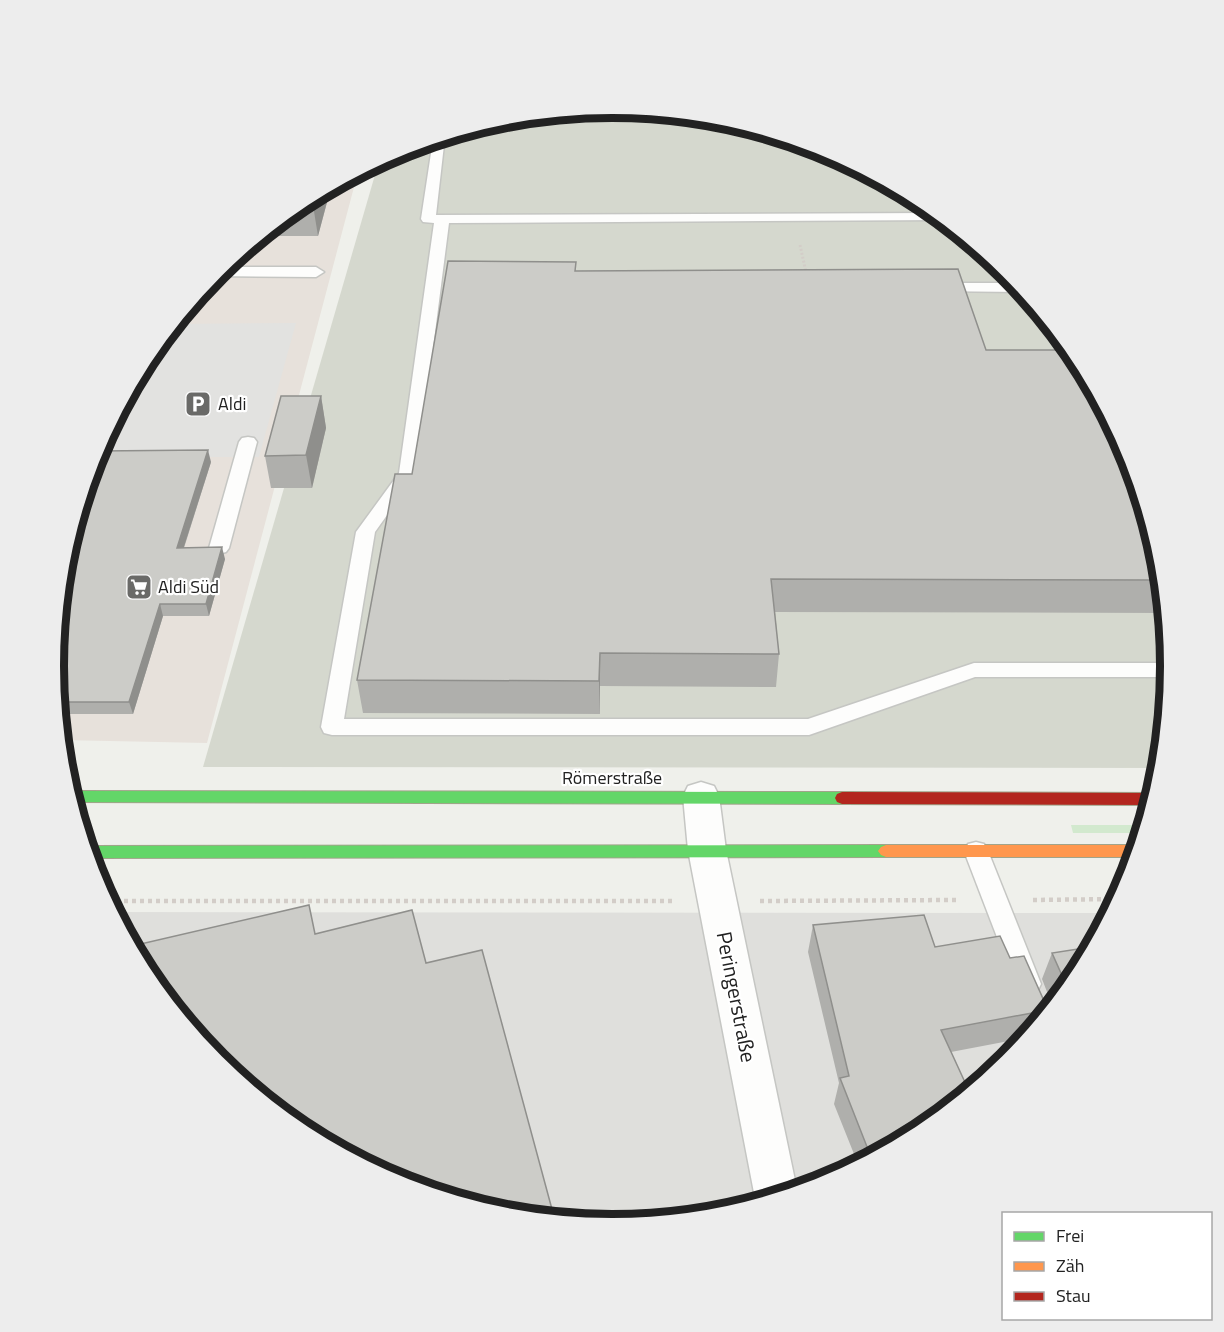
<svg xmlns="http://www.w3.org/2000/svg" width="1224" height="1332" viewBox="0 0 1224 1332" font-family="'Titillium Web',sans-serif">
  <style>
    .residential { fill: #dfdfdc }
    .commercial { fill: #e7e1db }
    .construction { fill: #d5d8ce }
    .grass { fill: #d2e9ce }
    .parking { fill: #e2e2e0 }
    .lines { fill: none; stroke-linecap: round; stroke-linejoin: round }
    .lane-casing { stroke: #c5c6c3; stroke-width: 3 }
    .street-casing { stroke: #c5c6c3; stroke-width: 3 }
    .fast-casing { stroke: #a1a48a; stroke-width: 2 }
    .slow-casing { stroke: #a1a48a; stroke-width: 2 }
    .jam-casing { stroke: #a1a48a; stroke-width: 2 }
    .path-far1 { stroke: #d3cdc8; stroke-width: 3; stroke-dasharray: 2 2; stroke-linecap: butt }
    .path { stroke: #d3cdc8; stroke-width: 4.5; stroke-dasharray: 4 4; stroke-linecap: butt }
    .lane { fill: #fdfdfc; fill-rule: evenodd }
    .street { fill: #fdfdfc; fill-rule: evenodd }
    .fast { fill: #63d668; fill-rule: evenodd }
    .slow { fill: #ff974d; fill-rule: evenodd }
    .jam { fill: #b3261e; fill-rule: evenodd }
    .wall { fill: #afafac }
    .shaded-wall { fill: #8f8f8c }
    .building { fill: #ccccc8; stroke: #8f8f8c; stroke-width: 1.5 }
    .labels { text-anchor: middle; stroke-width: 4.5; stroke-linejoin: round; paint-order: stroke }
    .poi-label { font-size: 18px; fill: #222; stroke: #fff; text-anchor: start }
    .street-label { font-size: 18px; fill: #222; stroke: #fff }
    .near-street-label { font-size: 21px; fill: #222; stroke: #fff }
    .rim { fill: none; stroke: #222; stroke-width: 8 }
  </style>
  <rect width="100%" height="100%" fill="#eff0eb"/>
  <polygon class="residential" points="114,912 1110,913 1076,976 1006,1061 922,1130 825,1182 721,1213 612,1224 503,1213 398,1181 148,976"/>
  <polygon class="commercial" points="358,172 207,743 61,740 54,666 97,452 148,356 218,271 302,202"/>
  <polygon class="construction" points="612,108 721,119 826,151 922,202 1007,272 1076,356 1159,557 1170,666 1160,768 203,767 379,161 399,150 503,119"/>
  <polygon class="grass" points="1071,825 1144,825 1142,833 1073,833"/>
  <polygon class="parking" points="296,323 259,457 95,457 148,356 175,324"/>
  <g class="lines">
    <g class="lane-casing">
      <g id="lane">
        <polygon points="445,136 436,215 935,213 944,220 449,223 417,473 375,532 344,719 808,719 974,663 1170,663 1169,677 975,677 809,735 332,735 324,733 321,727 356,532 399,473 434,223 423,222 421,219 433,140"/>
        <polygon points="222,267 316,267 324,272 316,277 214,276"/>
        <polygon points="937,283 1016,283 1023,292 932,291 929,288 932,285"/>
        <polygon points="248,437 254,438 257,442 229,548 226,552 219,554 212,552 209,548 239,442 242,438"/>
        <polygon points="976,842 984,844 988,851 1041,984 1037,992 1028,995 1019,992 1015,984 964,851 968,844"/>
      </g>
    </g>
    <g class="street-casing">
      <polygon id="street" points="701,782 714,786 719,796 726,850 797,1190 756,1203 688,850 683,796 688,786"/>
    </g>
    <g class="fast-casing">
      <g id="fast">
        <polygon points="70,791 842,792 847,794 849,798 847,802 842,804 73,802"/>
        <polygon points="886,845 891,847 894,851 891,855 886,857 90,858 86,846"/>
      </g>
    </g>
    <g class="slow-casing">
      <polygon id="slow" points="886,845 1136,845 1138,846 1134,857 886,857 881,855 878,851 881,847"/>
    </g>
    <g class="jam-casing">
      <polygon id="jam" points="842,792 1152,793 1154,794 1150,805 842,804 837,802 835,798 837,794"/>
    </g>
    <polyline class="path-far1" points="800,245 806,272"/>
    <g class="path">
      <polyline points="1033,900 1117,899"/>
      <polyline points="108,901 674,901"/>
      <polyline points="760,901 956,900"/>
    </g>
    <use href="#lane" class="lane"/>
    <use href="#street" class="street"/>
    <use href="#fast" class="fast"/>
    <use href="#slow" class="slow"/>
    <use href="#jam" class="jam"/>
  </g>
  <g class="wall">
    <polygon points="331,187 318,236 260,236 302,202"/>
    <polygon points="576,271 986,350 1159,557 1165,613 775,612 779,654 776,687 600,686 600,714 363,713 357,680 412,474"/>
    <polygon points="321,396 326,428 312,488 271,488 265,456"/>
    <polygon points="211,462 184,548 225,559 209,616 163,616 133,714 59,714 54,666"/>
    <polygon points="813,925 935,947 1010,958 1045,1003 1049,997 1042,979 1052,953 1076,976 1025,1038 951,1052 922,1130 858,1164 834,1104 839,1083 808,952"/>
  </g>
  <g class="shaded-wall">
    <polygon points="331,187 318,236 312,199 312,196"/>
    <polygon points="321,396 326,428 312,488 306,455"/>
    <polygon points="208,450 211,462 180,559 177,548"/>
    <polygon points="222,547 225,559 209,616 206,604"/>
    <polygon points="160,604 163,616 133,714 129,702"/>
    <polygon points="600,653 600,714 599,681"/>
    <polygon points="553,1213 554,1218 537,1217"/>
  </g>
  <g class="building">
    <polygon points="448,261 576,262 575,271 958,269 986,350 1071,350 1076,356 1128,453 1159,557 1162,580 771,579 779,654 600,653 599,681 357,680 395,474 412,474"/>
    <polygon points="281,396 321,396 306,455 265,456"/>
    <polygon points="208,450 177,548 222,547 206,604 160,604 129,702 58,702 54,666 65,557 97,451"/>
    <polygon points="309,905 315,934 412,910 426,963 482,950 553,1213 537,1217 503,1213 398,1181 302,1130 217,1060 148,976 132,946"/>
    <polygon points="924,915 935,947 1000,936 1010,958 1024,956 1045,1003 1064,980 1052,953 1091,947 1076,976 1048,1010 941,1030 969,1091 922,1130 871,1157 840,1078 849,1076 813,925"/>
  </g>
  <defs>
    <g id="parking-square" transform="scale(1.35)"><rect x="-9" y="-9" width="18" height="18" rx="4" fill="#6a6a68" stroke="#fff"/><path d="M-3.5-5.5H1a3.5 3.5 0 0 1 0 7H-1V5.5H-3.5ZM-1-3.4V-.6H.8a1.4 1.4 0 0 0 0-2.8Z" fill="#fff"/></g>
    <g id="supermarket-square" transform="scale(1.35)"><rect x="-9" y="-9" width="18" height="18" rx="4" fill="#6a6a68" stroke="#fff"/><path d="M-6-5.5h2.5l.6 2H6L4.5 2H-2.5L-4.4-4H-6ZM-1.5 3.2a1.3 1.3 0 1 0 .1 0ZM3 3.2a1.3 1.3 0 1 0 .1 0Z" fill="#fff"/></g>
  </defs>
  <g fill-rule="evenodd">
    <use href="#parking-square" x="198" y="404"/>
    <use href="#supermarket-square" x="139" y="587"/>
  </g>
  <g class="labels">
    <g class="poi-label">
      <text x="218" y="410">Aldi</text>
      <text x="158" y="593">Aldi Süd</text>
    </g>
    <g class="street-label">
      <text x="612" y="784">Römerstraße</text>
    </g>
    <g class="near-street-label">
      <text transform="translate(736 997) rotate(79)" y="7">Peringerstraße</text>
    </g>
  </g>
  <path d="M0 0H1224V1332H0ZM64 666a548 548 0 1 1 1096 0a548 548 0 1 1-1096 0Z" fill="#ededed" fill-rule="evenodd"/>
  <path class="rim" d="M64 666a548 548 0 1 1 1096 0a548 548 0 1 1-1096 0Z"/>
  <rect x="1002" y="1212" width="210" height="108" fill="#ffffff" stroke="#a7a7a7" stroke-width="1.5"/>
  <rect x="1014" y="1232" width="30" height="9" fill="#63d668" stroke="#a7a7a7" stroke-width="1.5"/>
  <text x="1056" y="1242" font-size="18" fill="#222222">Frei</text>
  <rect x="1014" y="1262" width="30" height="9" fill="#ff974d" stroke="#a7a7a7" stroke-width="1.5"/>
  <text x="1056" y="1272" font-size="18" fill="#222222">Zäh</text>
  <rect x="1014" y="1292" width="30" height="9" fill="#b3261e" stroke="#a7a7a7" stroke-width="1.5"/>
  <text x="1056" y="1302" font-size="18" fill="#222222">Stau</text>
</svg>
